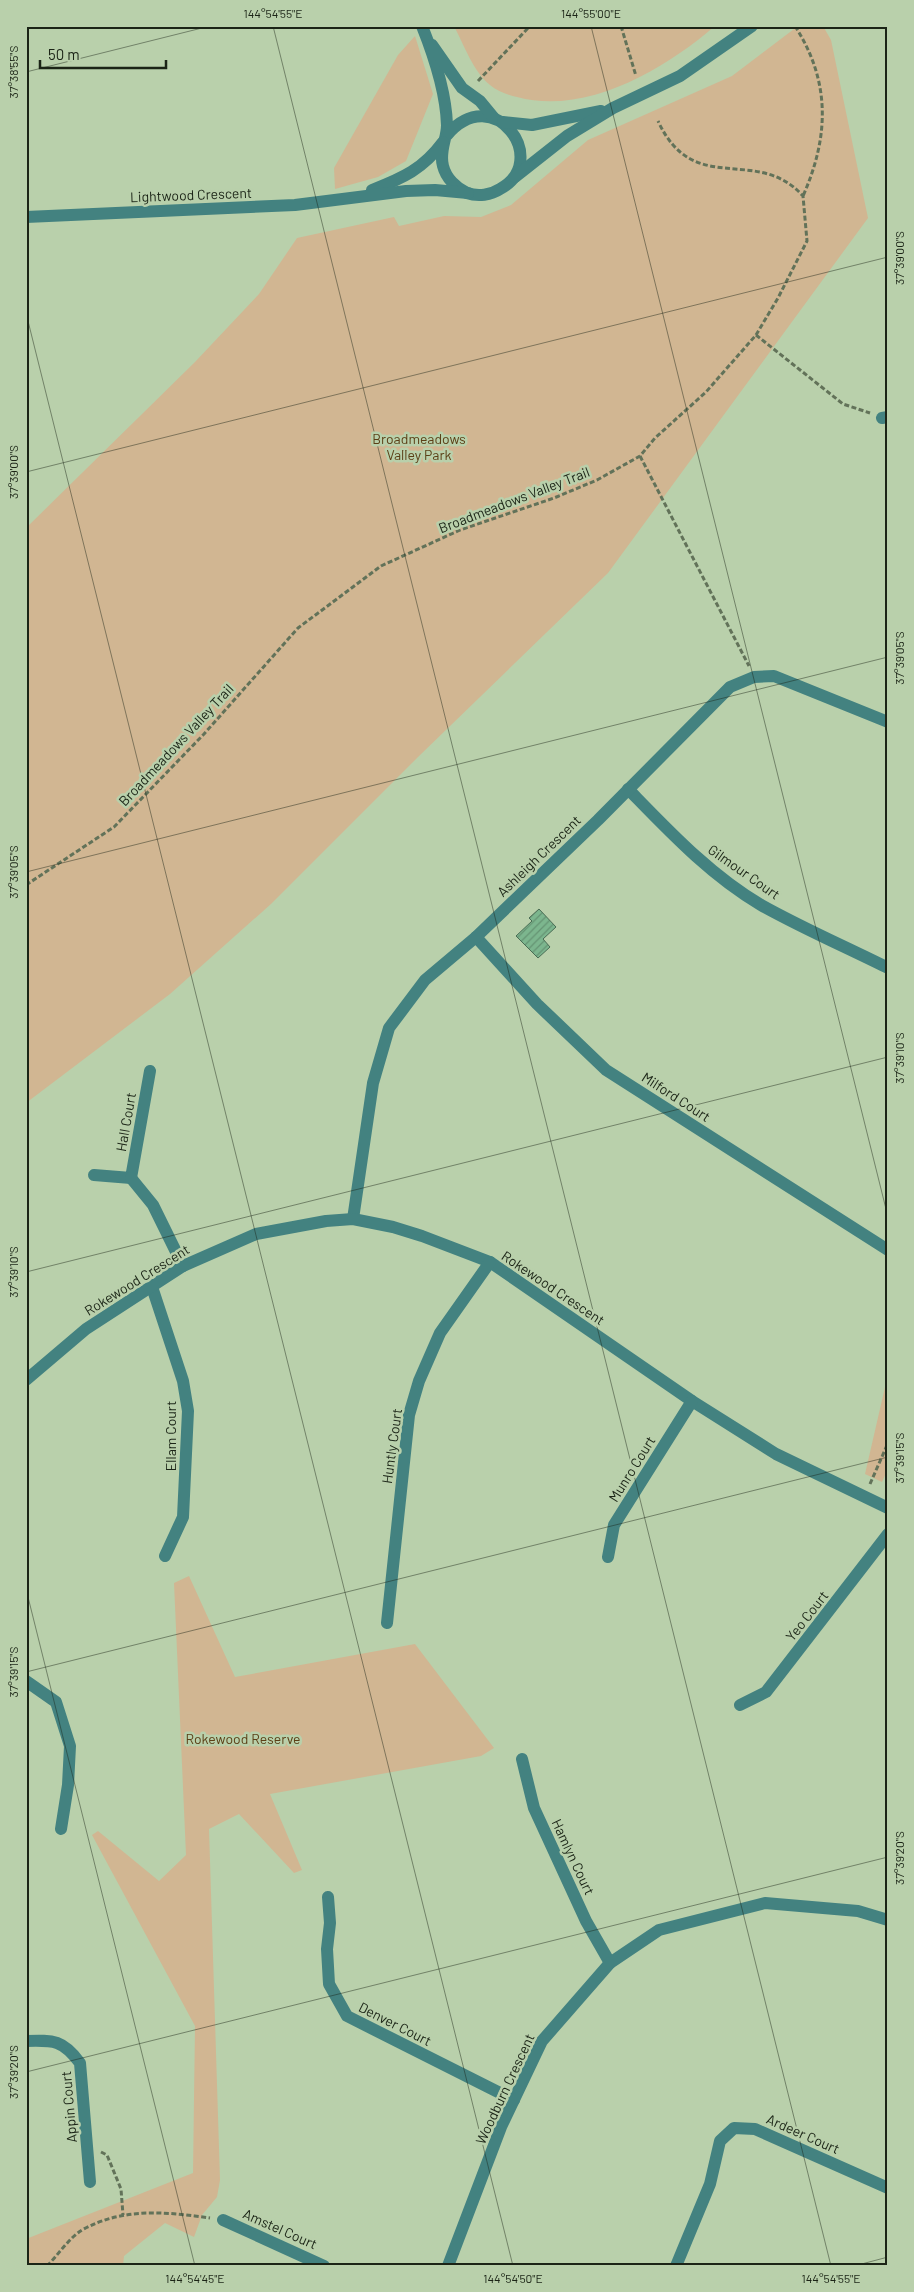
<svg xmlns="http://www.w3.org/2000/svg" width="914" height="2292" viewBox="0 0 914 2292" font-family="Barlow,sans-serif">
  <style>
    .park { fill: #d1b692 }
    .building { fill: url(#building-hatch); stroke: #496c54 }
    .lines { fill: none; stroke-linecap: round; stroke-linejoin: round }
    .path { stroke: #627259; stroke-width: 3; stroke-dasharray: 5 2.5; stroke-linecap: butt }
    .minor { stroke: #438280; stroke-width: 12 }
    .ticks { fill: none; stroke: #1b2416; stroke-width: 1; stroke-opacity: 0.45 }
    .labels { text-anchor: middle; stroke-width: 5; stroke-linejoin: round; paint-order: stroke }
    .street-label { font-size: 14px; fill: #1b2416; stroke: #b9d0ab }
    .park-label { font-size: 14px; fill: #5b3f16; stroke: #b9d0ab }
    .neatline { fill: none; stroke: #1b2416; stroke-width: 2 }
    .ticks-label { font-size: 12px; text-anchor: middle; fill: #1b2416 }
  </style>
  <defs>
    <pattern id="building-hatch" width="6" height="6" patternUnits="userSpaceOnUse" patternTransform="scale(1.25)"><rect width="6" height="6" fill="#7cb68e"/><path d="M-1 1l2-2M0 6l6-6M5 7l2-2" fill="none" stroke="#659473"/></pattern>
  </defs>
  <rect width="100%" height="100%" fill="#b9d0ab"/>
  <g class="park">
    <path d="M454 26H715C665 69 586 116 517 97 508 95 497 91 490 85 473 71 464 45 454 26Z"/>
    <polygon points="798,26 823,26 831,40 868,218 608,573 418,757 271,904 170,994 26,1103 26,528 195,362 259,294 297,238 394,217 399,226 444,216 481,217 511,205 588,140 732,76"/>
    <polygon points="415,36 433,94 406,161 378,177 335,189 334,168 398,55"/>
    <polygon points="888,1374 888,1469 882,1482 865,1474"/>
    <polygon points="189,1576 235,1677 415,1644 494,1748 481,1756 270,1794 302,1870 294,1873 239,1814 209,1829 220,2180 217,2197 202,2215 194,2237 165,2223 124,2256 123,2266 26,2266 26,2239 193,2173 195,2026 92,1835 98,1831 159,1881 186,1855 174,1583"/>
  </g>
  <polygon class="building" points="539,909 556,927 543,939 550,947 538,958 516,936 532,921 529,918"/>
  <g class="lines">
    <g class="path">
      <polyline points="621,26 636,76"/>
      <path d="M795 26C831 82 829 137 803 196"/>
      <polyline points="478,81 530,26"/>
      <polyline points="756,335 843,404 870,413"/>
      <polyline points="640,456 749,666"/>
      <path d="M26 885 114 827 204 734 298 628 381 566 460 530 554 498 597 480 640 456 655 438 706 392 756 335 778 298 807 241 803 196C756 144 694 199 658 121"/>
      <polyline points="870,1484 888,1443"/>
      <polyline points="101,2152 107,2155 121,2189 123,2215"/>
      <path d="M47 2266C58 2255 69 2238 82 2230 123 2207 167 2212 210 2218"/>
    </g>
    <g class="minor">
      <path d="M422 26C434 56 446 93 447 125 447 139 439 151 443 166 446 178 456 188 467 193 478 197 491 195 500 189 552 161 494 80 447 135"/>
      <polyline points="432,45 462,88 480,101 494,118"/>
      <polyline points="503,122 532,125 601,111"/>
      <polyline points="515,177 567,136 613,108 680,76 752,26"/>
      <path d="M372 190C403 178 423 169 443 142"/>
      <polyline points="26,217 295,205 406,191 435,190 468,193"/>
      <polyline points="882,418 888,417"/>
      <path d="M628 789C669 831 710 875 761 905 802 928 846 947 888 968"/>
      <polyline points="476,937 537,1004 606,1070 888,1250"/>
      <polyline points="94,1175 131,1178 150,1071"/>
      <polyline points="131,1178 153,1205 183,1266"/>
      <polyline points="353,1219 373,1083 389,1028 425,980 476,937 598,820 730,687 754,677 774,676 888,722"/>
      <polyline points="152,1287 183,1381 188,1411 183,1517 165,1556"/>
      <polyline points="26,1380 86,1329 183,1266 256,1234 326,1221 353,1219 393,1227 422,1236 490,1262 692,1401 776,1454 888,1508"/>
      <polyline points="608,1557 614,1525 692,1401"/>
      <polyline points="387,1623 409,1415 419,1381 440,1333 490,1262"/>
      <polyline points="26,1681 56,1702 70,1746 68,1785 61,1829"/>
      <polyline points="740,1705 766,1692 888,1534"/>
      <polyline points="522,1759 534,1808 586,1921 610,1963"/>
      <polyline points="328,1897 330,1923 327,1949 329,1984 347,2016 514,2100"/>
      <path d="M26 2041C54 2040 63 2040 80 2063L90 2182"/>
      <polyline points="223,2220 324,2266"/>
      <polyline points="448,2266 501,2127 542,2041 610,1963 659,1930 765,1903 858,1911 888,1920"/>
      <polyline points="676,2266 710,2184 720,2141 734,2128 755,2129 888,2188"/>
    </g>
  </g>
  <path class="ticks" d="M273 26 831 2266M591 26 888 1217M26 72 210 26M26 313 513 2266M26 472 888 257M26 872 888 657M26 1272 888 1057M26 1589 195 2266M26 1672 888 1457M26 2072 888 1857M854 2266 888 2257"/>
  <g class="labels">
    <g class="street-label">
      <text transform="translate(191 195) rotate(-2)" y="5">Lightwood Crescent</text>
      <text transform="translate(514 500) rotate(-21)" y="5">Broadmeadows Valley Trail</text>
      <text transform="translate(176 745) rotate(-47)" y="5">Broadmeadows Valley Trail</text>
      <text transform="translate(539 856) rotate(-44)" y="5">Ashleigh Crescent</text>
      <text transform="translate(744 872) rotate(35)" y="5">Gilmour Court</text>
      <text transform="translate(676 1097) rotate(33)" y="5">Milford Court</text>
      <text transform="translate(126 1122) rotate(-80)" y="5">Hall Court</text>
      <text transform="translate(137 1280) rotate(-32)" y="5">Rokewood Crescent</text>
      <text transform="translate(553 1288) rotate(34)" y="5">Rokewood Crescent</text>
      <text transform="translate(171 1436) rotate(-90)" y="5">Ellam Court</text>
      <text transform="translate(392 1446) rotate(-82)" y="5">Huntly Court</text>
      <text transform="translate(632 1469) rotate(-58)" y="5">Munro Court</text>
      <text transform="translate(807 1616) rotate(-52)" y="5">Yeo Court</text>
      <text transform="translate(573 1857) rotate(65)" y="5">Hamlyn Court</text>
      <text transform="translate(395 2024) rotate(27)" y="5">Denver Court</text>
      <text transform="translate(505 2089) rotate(-65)" y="5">Woodburn Crescent</text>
      <text transform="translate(69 2107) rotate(-95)" y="5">Appin Court</text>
      <text transform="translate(803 2134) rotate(24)" y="5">Ardeer Court</text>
      <text transform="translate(280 2229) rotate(24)" y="5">Amstel Court</text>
    </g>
    <g class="park-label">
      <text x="419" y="444">Broadmeadows<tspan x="419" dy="16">Valley Park</tspan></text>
      <text x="243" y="1744">Rokewood Reserve</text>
    </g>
  </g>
  <rect width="914" height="2292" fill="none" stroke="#b9d0ab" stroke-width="55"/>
  <path d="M40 60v8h126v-8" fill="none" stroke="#1b2416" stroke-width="2.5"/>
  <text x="48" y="60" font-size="15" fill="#1b2416" stroke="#b9d0ab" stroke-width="4" paint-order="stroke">50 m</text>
  <rect x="28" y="28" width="858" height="2236" class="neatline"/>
  <g class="ticks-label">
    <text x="273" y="18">144°54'55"E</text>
    <text x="591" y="18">144°55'00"E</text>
    <text transform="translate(14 72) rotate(-90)" y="4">37°38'55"S</text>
    <text transform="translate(900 258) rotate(-90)" y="4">37°39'00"S</text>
    <text transform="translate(14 472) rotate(-90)" y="4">37°39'00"S</text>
    <text transform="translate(900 658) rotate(-90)" y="4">37°39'05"S</text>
    <text transform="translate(14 872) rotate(-90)" y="4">37°39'05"S</text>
    <text transform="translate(900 1058) rotate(-90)" y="4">37°39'10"S</text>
    <text transform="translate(14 1272) rotate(-90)" y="4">37°39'10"S</text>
    <text transform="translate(900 1458) rotate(-90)" y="4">37°39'15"S</text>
    <text transform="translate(14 1672) rotate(-90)" y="4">37°39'15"S</text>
    <text transform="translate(900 1858) rotate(-90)" y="4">37°39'20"S</text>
    <text transform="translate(14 2072) rotate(-90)" y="4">37°39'20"S</text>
    <text x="195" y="2283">144°54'45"E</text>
    <text x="513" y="2283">144°54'50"E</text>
    <text x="831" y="2283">144°54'55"E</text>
  </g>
</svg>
